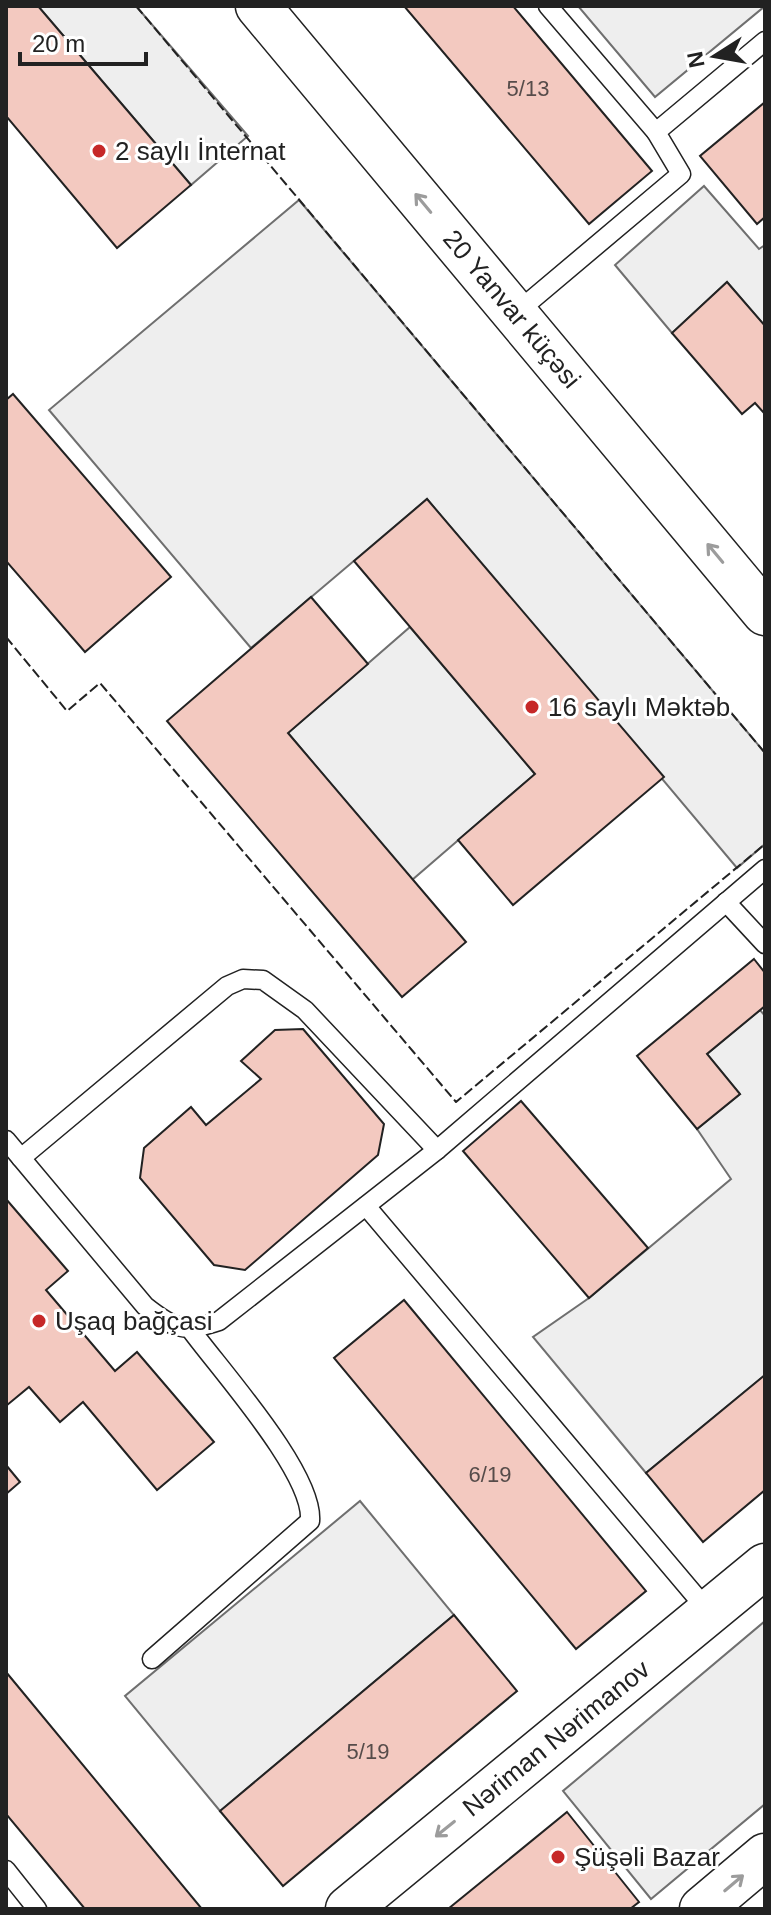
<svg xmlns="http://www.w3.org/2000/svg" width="771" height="1915" viewBox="0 0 771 1915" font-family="Arial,sans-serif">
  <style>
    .green { fill: #eee; stroke: #6f6f6f; stroke-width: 2 }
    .building { fill: #f3c9c0; stroke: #222; stroke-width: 2 }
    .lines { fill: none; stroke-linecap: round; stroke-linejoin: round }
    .service-casing { stroke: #222; stroke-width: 21 }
    .tertiary-casing { stroke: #222; stroke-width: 47 }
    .secondary-casing { stroke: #222; stroke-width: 47 }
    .service { stroke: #fff; stroke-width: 18 }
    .tertiary { stroke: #fff; stroke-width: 44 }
    .secondary { stroke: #fff; stroke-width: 44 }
    .fence { stroke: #222; stroke-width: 2; stroke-dasharray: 10 4; stroke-linecap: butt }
    .oneway { stroke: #9c9c9c }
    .poi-dot { fill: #c62828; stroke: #fff; stroke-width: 3 }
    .labels { text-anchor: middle; stroke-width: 6; stroke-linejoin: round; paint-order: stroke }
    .number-label { font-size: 22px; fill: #564c4a }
    .poi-label { font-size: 26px; fill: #222; stroke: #fff; text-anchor: start }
    .street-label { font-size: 26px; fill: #222; stroke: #fff }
  </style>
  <rect width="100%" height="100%" fill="#fff"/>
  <g class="green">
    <polygon points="38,6 136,6 248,136 191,185"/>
    <polygon points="578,6 765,6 655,97"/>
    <polygon points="704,186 759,249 765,245 765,326 727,282 672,333 615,265"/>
    <polygon points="299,200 765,753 765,844 737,868 427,499 251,648 49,410"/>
    <polygon points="410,627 535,774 412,880 288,733"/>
    <polygon points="760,1010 765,1016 765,1375 646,1473 533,1337 589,1298 731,1179 697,1129 740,1094 707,1054"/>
    <polygon points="360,1501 454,1615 220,1811 125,1696"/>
    <polygon points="765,1621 765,1804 651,1899 563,1791"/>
  </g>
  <g class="building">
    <polygon points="6,6 38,6 191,185 117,248 6,116"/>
    <polygon points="404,6 513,6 652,171 589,224"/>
    <polygon points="765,102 765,217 757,224 700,156"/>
    <polygon points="727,282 765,326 765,414 755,403 742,414 672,333"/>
    <polygon points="13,394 171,577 85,652 6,561 6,400"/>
    <polygon points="427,499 664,777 513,905 458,840 535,774 354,561"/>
    <polygon points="311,597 368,664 288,733 466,942 402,997 167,721"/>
    <polygon points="754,959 765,973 765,1006 707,1054 740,1094 697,1129 637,1056"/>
    <polygon points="303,1029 384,1124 378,1155 245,1270 214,1265 140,1178 144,1148 191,1107 206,1125 261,1079 241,1061 275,1030"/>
    <polygon points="521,1101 648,1248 589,1298 463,1151"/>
    <polygon points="6,1199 68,1271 46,1290 115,1371 137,1352 214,1442 157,1490 83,1402 60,1422 29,1387 6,1406"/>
    <polygon points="404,1300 646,1591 576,1649 334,1358"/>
    <polygon points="765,1375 765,1490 703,1542 646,1473"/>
    <polygon points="6,1465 20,1482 6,1494"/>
    <polygon points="454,1615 517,1691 283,1886 220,1811"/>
    <polygon points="6,1672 202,1909 85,1909 6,1814"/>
    <polygon points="567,1812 639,1902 630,1909 448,1909"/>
  </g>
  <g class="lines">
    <g class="service-casing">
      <g id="service">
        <polyline points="548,6 656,132"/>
        <polyline points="516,313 681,174 656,132 765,41"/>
        <polyline points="726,902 765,944"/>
        <path d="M6 1140 145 1306C174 1329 183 1333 219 1321L437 1150 765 869"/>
        <polyline points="21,1158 227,986 243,979 263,980 305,1010 437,1150"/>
        <polyline points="366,1206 709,1612"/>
        <path d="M152 1659 310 1521C314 1474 222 1372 191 1330"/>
        <polyline points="6,1870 37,1909"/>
      </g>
    </g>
    <g class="tertiary-casing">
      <polyline id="tertiary" points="258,6 765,613"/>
    </g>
    <g class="secondary-casing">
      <g id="secondary">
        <polyline points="348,1909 765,1566"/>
        <polyline points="702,1909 765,1856"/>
      </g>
    </g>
    <use href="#service" class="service"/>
    <use href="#tertiary" class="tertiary"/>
    <use href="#secondary" class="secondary"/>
    <g class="fence">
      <polyline points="136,6 765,753"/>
      <polyline points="6,637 67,711 100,683 456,1102 765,844"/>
    </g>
  </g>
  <defs><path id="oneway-shaft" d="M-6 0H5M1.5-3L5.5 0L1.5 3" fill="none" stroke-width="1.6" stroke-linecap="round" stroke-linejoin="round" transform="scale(2)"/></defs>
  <g class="oneway">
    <use href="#oneway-shaft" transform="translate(423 203) rotate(-130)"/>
    <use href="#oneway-shaft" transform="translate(715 553) rotate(-130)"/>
    <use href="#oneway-shaft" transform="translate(445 1829) rotate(141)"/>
    <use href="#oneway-shaft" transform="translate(734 1883) rotate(-40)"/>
  </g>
  <g class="poi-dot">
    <circle cx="99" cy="151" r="8"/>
    <circle cx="532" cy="707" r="8"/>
    <circle cx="39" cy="1321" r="8"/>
    <circle cx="558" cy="1857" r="8"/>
  </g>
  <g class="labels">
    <g class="number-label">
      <text x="528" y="96">5/13</text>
      <text x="490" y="1482">6/19</text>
      <text x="368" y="1759">5/19</text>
    </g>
    <g class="poi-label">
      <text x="115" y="160">2 saylı İnternat</text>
      <text x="548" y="716">16 saylı Məktəb</text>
      <text x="55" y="1330">Uşaq bağçasi</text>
      <text x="574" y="1866">Şüşəli Bazar</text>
    </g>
    <g class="street-label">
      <text transform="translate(512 309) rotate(50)" y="9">20 Yanvar küçəsi</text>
      <text transform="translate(556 1738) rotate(-39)" y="9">Nəriman Nərimanov</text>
    </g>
  </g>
  <rect width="771" height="1915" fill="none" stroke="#222222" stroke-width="16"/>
  <g transform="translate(715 56) rotate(259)" stroke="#ffffff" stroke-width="6" paint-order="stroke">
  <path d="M0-6L14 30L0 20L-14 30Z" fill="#222222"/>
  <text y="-12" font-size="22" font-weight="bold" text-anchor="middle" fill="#222222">N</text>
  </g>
  <path d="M20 52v12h126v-12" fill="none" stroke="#222222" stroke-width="4"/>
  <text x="32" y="52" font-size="24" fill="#222222" stroke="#ffffff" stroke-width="6" paint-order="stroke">20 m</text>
</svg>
